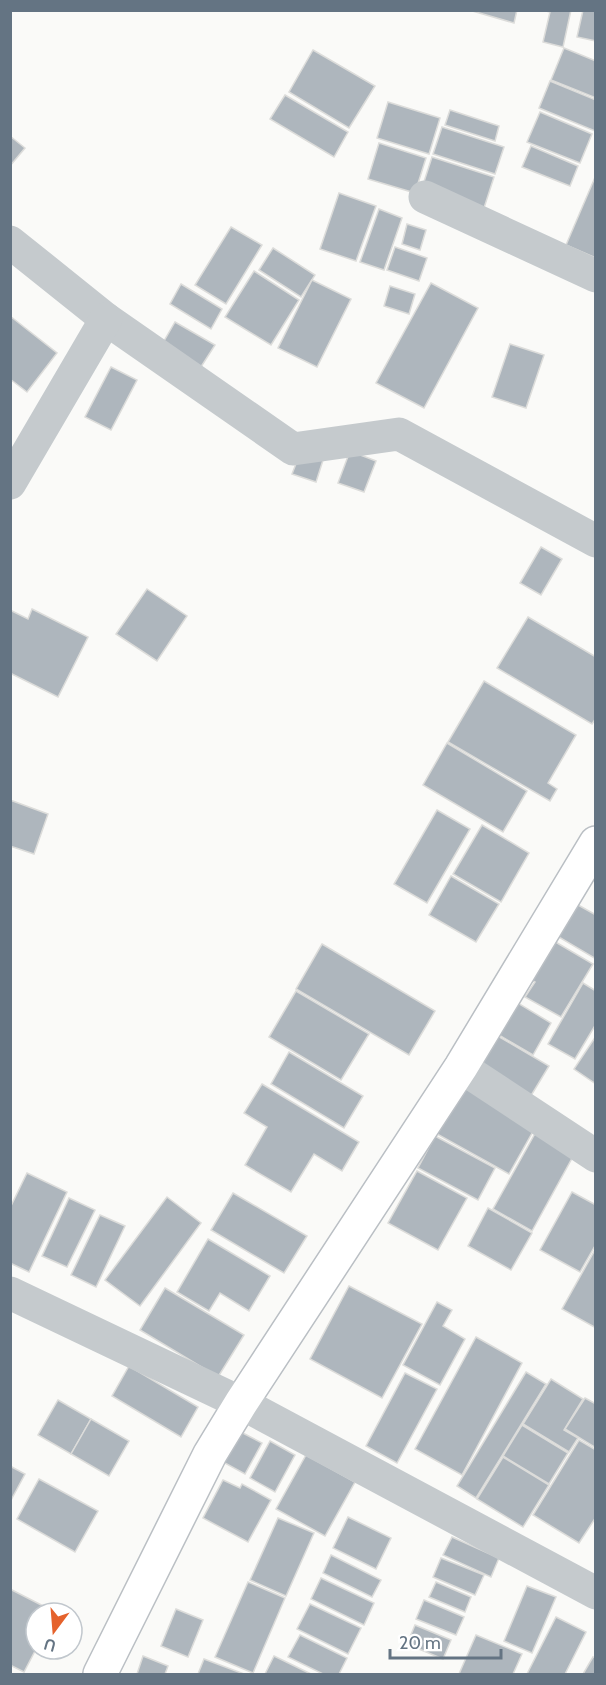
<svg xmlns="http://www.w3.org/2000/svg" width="606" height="1685" viewBox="0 0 606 1685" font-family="Cabin,sans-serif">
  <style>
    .building { fill: #aeb6bd; stroke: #dcdcda; stroke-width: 1.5 }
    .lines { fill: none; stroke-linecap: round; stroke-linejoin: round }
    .secondary-casing { stroke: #babfc4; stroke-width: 36 }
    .street { stroke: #c5cacd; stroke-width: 33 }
    .secondary { stroke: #fff; stroke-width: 33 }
  </style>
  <rect width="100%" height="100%" fill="#fafaf8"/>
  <g class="building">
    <polygon points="469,10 517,10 514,23"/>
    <polygon points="541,10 571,10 563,47 543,42 550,12"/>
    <polygon points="583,10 596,10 596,41 577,37"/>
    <polygon points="564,48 596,61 596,98 551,80"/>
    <polygon points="313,50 375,86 349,128 289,92"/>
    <polygon points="550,81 596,100 595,131 539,108"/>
    <polygon points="285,95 348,132 334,157 270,119"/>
    <polygon points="388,102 440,118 429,154 377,138"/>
    <polygon points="450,110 499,126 495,141 445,125"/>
    <polygon points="540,112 592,134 580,163 527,142"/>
    <polygon points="442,127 504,147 495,174 433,154"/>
    <polygon points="10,136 25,148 10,166"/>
    <polygon points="379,143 426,158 415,193 368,179"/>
    <polygon points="531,146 578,166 570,186 522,167"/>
    <polygon points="432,157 494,177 483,211 421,191"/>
    <polygon points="596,175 596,258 566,245"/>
    <polygon points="339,193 376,206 356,261 320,249"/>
    <polygon points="379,209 402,218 384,270 360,262"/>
    <polygon points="407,224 426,230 420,250 402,244"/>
    <polygon points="231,227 262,245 226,304 195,285"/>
    <polygon points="395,247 427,258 419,281 387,270"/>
    <polygon points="273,248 315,275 301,297 259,270"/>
    <polygon points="254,271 299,300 271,345 225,317"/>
    <polygon points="312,280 351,299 317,367 278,348"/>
    <polygon points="431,283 478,308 424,408 376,383"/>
    <polygon points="181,284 222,309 211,329 170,304"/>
    <polygon points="390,286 415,294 409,314 384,306"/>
    <polygon points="10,316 57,353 27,392 10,379"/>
    <polygon points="175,322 215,345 199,370 160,348"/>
    <polygon points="510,344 544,355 526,408 492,397"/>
    <polygon points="111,367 137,380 111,430 85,417"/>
    <polygon points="303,446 325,454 316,482 292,474"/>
    <polygon points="350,451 376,461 364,492 338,483"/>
    <polygon points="541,547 562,559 541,595 520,583"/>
    <polygon points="147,589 187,616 157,661 116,634"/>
    <polygon points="32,609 88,637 58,697 10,673 10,610 28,619"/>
    <polygon points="528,617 596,657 596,718 592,724 497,668"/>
    <polygon points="484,681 576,735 548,783 557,789 550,801 448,742"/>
    <polygon points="447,743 527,791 503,832 423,785"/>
    <polygon points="10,800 48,814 34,854 10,846"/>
    <polygon points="437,810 470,829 427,903 394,884"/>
    <polygon points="482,825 529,853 501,902 453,874"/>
    <polygon points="451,876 499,904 476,942 429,915"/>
    <polygon points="571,901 596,915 596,959 552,933"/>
    <polygon points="547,937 593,964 561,1017 525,997 535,982 524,976"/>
    <polygon points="322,944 435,1011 409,1055 296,989"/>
    <polygon points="583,983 596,991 596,1024 575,1059 548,1044"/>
    <polygon points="296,991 369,1034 341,1080 269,1037"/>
    <polygon points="506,996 551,1023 533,1055 487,1028"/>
    <polygon points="491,1032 549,1066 526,1104 469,1070"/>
    <polygon points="596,1036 596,1084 574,1069"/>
    <polygon points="289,1052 363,1096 344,1128 271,1084"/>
    <polygon points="262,1084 359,1142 342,1171 314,1154 291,1192 245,1165 267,1127 244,1113"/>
    <polygon points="463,1087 536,1126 509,1174 437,1134"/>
    <polygon points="537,1130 576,1151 532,1231 493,1209"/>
    <polygon points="435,1136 495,1168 478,1200 418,1168"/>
    <polygon points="417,1171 467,1198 438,1250 388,1223"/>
    <polygon points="27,1173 67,1192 29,1272 10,1263 10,1208"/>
    <polygon points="572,1192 596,1205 596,1244 580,1272 540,1250"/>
    <polygon points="233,1193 307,1236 284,1273 211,1230"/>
    <polygon points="167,1197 201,1223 140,1306 105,1280"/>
    <polygon points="69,1198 95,1210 67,1267 42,1256"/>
    <polygon points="488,1208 532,1233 511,1270 468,1246"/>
    <polygon points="100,1215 125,1226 96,1287 71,1275"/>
    <polygon points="208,1239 270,1276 249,1311 220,1293 209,1311 177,1292"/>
    <polygon points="596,1248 596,1328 562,1309"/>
    <polygon points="349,1286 422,1324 382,1398 310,1359"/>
    <polygon points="165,1288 244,1335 218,1377 140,1330"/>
    <polygon points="437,1302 452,1310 443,1326 465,1339 440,1385 403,1365"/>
    <polygon points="476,1337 522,1363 462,1475 415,1449"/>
    <polygon points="129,1366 198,1407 181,1437 112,1396"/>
    <polygon points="526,1372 546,1384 476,1498 457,1486"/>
    <polygon points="405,1373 437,1389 397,1463 366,1446"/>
    <polygon points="551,1379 583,1399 564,1430 578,1438 569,1452 523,1424"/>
    <polygon points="585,1398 596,1404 596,1448 565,1429"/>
    <polygon points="58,1400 91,1419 71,1454 38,1435"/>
    <polygon points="91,1419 129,1441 109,1476 71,1454"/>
    <polygon points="522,1425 568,1453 549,1484 503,1456"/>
    <polygon points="239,1431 262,1443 245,1474 223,1462"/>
    <polygon points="579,1440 596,1450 596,1517 579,1543 533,1515"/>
    <polygon points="270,1441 295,1455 275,1492 250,1478"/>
    <polygon points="306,1455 355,1482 325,1536 276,1509"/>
    <polygon points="503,1457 549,1485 523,1527 477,1499"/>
    <polygon points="10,1466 25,1474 10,1502"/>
    <polygon points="39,1479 98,1511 75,1552 17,1519"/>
    <polygon points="223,1480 240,1488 242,1484 271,1500 248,1542 203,1518"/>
    <polygon points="348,1517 391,1538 376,1569 333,1548"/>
    <polygon points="278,1518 314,1533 286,1596 250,1580"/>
    <polygon points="452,1537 499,1558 491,1577 443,1555"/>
    <polygon points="331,1555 381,1580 372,1597 323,1573"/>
    <polygon points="441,1558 484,1575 475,1595 433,1577"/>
    <polygon points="321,1578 374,1603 364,1625 311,1599"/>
    <polygon points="248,1582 285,1598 253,1673 215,1657"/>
    <polygon points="436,1582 471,1597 465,1612 429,1597"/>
    <polygon points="527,1586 556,1597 532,1653 504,1641"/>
    <polygon points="10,1589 55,1612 36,1613 36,1649 24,1672 10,1665"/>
    <polygon points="424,1600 464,1617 456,1635 416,1619"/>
    <polygon points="310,1604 361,1628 348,1654 297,1629"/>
    <polygon points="176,1609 203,1620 188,1657 161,1646"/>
    <polygon points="556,1617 586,1632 565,1674 527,1674"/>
    <polygon points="415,1625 451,1640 443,1659 407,1644"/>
    <polygon points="300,1635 347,1658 339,1674 323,1674 288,1657"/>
    <polygon points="476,1635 522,1654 513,1674 459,1674"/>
    <polygon points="143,1656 168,1666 165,1674 137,1674"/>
    <polygon points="274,1656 311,1674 265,1674"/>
    <polygon points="593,1657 596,1658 596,1674 583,1674"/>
    <polygon points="204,1659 244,1674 198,1674"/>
  </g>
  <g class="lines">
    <g class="secondary-casing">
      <polyline id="secondary" points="100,1674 210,1454 241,1403 461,1067 596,843"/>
    </g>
    <g class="street">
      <polyline points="425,197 596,276"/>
      <polyline points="10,242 106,319 293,449 399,434 596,541"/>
      <polyline points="10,483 106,319"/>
      <polyline points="461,1067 596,1156"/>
      <polyline points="10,1293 241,1403 596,1593"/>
    </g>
    <use href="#secondary" class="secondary"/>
  </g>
  <rect width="606" height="1685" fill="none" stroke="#647483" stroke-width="24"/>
  <g transform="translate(54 1631) rotate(196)"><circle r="28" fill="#ffffff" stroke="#c1c7cd" stroke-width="1.5"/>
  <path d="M0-4.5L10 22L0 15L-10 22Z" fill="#e5622c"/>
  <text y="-9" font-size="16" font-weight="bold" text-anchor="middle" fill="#647483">U</text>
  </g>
  <path d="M390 1649v9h111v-9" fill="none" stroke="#647483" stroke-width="3"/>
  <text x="399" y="1649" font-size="18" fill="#647483" stroke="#ffffff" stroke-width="4.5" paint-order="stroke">20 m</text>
</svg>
